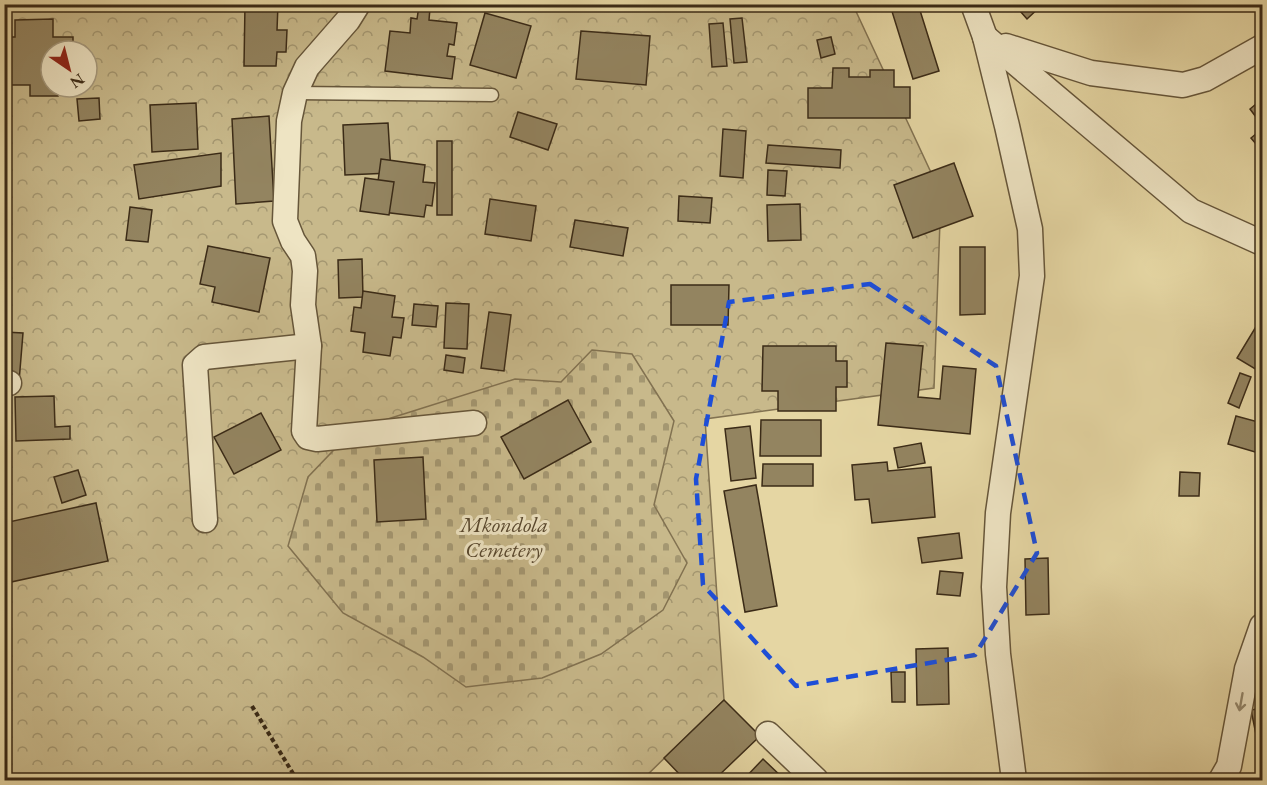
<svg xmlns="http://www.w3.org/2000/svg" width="1267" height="785" viewBox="0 0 1267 785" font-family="'EB Garamond',serif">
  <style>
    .forest { fill: url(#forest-crowns); stroke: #827251; stroke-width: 1.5; fill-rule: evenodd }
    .cemetery { fill: url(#cemetery-stones); stroke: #827251; stroke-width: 1.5 }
    .building { fill: #938460; stroke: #3b2b17; stroke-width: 1.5 }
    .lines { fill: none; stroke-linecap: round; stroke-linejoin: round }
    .lane-casing { stroke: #66563a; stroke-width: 15 }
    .street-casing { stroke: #66563a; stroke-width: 27 }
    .path { stroke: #3b2b17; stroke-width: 4; stroke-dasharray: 4.5 3; stroke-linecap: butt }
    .lane { stroke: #eee4c3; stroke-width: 12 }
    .street { stroke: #eee4c3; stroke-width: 24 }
    .oneway { stroke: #94886d }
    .marked { fill: none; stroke: #1d4ed8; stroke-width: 4.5; stroke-dasharray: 12 8; stroke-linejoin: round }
    .labels { text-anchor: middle; stroke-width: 6; stroke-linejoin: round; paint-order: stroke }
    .park-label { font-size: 22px; font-style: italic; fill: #57472e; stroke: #eee4c3 }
  </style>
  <defs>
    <pattern id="forest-crowns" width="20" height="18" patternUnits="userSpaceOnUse" patternTransform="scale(1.5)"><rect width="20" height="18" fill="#c8b98b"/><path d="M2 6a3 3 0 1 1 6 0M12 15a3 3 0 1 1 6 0" fill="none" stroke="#a49771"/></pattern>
    <pattern id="cemetery-stones" width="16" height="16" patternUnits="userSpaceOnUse" patternTransform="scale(1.5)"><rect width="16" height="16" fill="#c8b98b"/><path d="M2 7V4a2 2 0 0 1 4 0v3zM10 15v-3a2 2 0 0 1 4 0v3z" fill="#a49771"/></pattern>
  </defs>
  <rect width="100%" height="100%" fill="#e5d6a3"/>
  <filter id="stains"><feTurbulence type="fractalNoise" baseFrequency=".00333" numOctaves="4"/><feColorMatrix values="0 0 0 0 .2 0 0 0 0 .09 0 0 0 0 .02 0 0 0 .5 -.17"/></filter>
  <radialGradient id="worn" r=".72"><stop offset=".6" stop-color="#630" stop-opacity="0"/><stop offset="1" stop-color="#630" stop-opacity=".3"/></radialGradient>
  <path class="forest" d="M5 5H853L941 194 934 388 705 419 724 700 642 780H5ZM51 51H87V87H51Z"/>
  <polygon class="cemetery" points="592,350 632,354 674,421 654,505 687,563 663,610 601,654 542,678 466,687 423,657 343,613 288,546 308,477 353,430 515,379 561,382"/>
  <g class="building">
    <rect x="12" y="4" width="22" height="5"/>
    <polygon points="245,4 278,4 277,30 287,30 286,52 277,52 276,66 244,66"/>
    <polygon points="918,4 939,71 913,79 890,5"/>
    <polygon points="1014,4 1043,4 1027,19"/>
    <polygon points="419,6 430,8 429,20 457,23 454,45 449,44 447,56 455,57 452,79 385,71 390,31 410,33 411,18 417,19"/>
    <polygon points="485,13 531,26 516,78 470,65"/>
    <polygon points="742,18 747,62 734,63 730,19"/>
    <polygon points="53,19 53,37 73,37 73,51 51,51 51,87 58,87 58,96 30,96 30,85 7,85 7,37 15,37 15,20"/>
    <polygon points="723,23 727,66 712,67 709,24"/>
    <polygon points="581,31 650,36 646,85 576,79"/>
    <polygon points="831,37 835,54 821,58 817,40"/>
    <polygon points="833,68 849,68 849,77 870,77 870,70 894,70 894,87 910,87 910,118 808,118 808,88 832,88"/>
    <polygon points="99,98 100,119 79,121 77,99"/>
    <polygon points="1262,99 1262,125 1250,109"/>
    <polygon points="196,103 198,149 152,152 150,105"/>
    <polygon points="518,112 557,124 548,150 510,137"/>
    <polygon points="269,116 274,201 236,204 232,119"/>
    <polygon points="388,123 391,173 345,175 343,125"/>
    <polygon points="723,129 746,131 743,178 720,176"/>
    <polygon points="1262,129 1262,151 1251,138"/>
    <rect x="437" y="141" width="15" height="74"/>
    <polygon points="768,145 841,150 840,168 766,163"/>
    <polygon points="221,153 221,186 139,199 134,165"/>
    <polygon points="381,159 425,165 423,182 435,183 432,206 426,205 424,217 374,211"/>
    <polygon points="954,163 973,216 913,238 894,185"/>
    <polygon points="768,170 787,171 785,196 767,195"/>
    <polygon points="365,178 394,182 389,215 360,211"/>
    <polygon points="679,196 712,198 710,223 678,221"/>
    <polygon points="490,199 536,206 531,241 485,234"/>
    <polygon points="800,204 801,240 768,241 767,205"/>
    <polygon points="130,207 152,210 148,242 126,240"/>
    <polygon points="575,220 628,228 623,256 570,247"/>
    <polygon points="208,246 270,258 259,312 212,302 215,287 200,284"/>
    <polygon points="960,247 985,247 985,314 960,315"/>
    <polygon points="362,259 363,297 339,298 338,260"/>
    <polygon points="671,285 729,285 728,325 671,325"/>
    <polygon points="363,291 395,296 392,317 404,318 401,338 393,337 390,356 363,352 365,333 351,331 354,307 361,308"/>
    <polygon points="446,303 469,304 467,349 444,348"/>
    <polygon points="414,304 438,306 436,327 412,325"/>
    <polygon points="489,312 511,315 504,371 481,368"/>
    <polygon points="1260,320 1262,322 1262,373 1237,358"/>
    <polygon points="4,332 23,333 19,382 4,381"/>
    <polygon points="886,343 923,346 918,397 940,399 943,366 976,369 970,434 878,425"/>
    <polygon points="763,346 836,346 836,361 847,361 847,387 836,387 836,411 778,411 778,391 762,391"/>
    <polygon points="446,355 465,358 463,373 444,370"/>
    <polygon points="1240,373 1251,377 1239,408 1228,403"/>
    <polygon points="54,396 55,427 70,426 70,439 16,441 15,397"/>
    <polygon points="568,400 591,442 524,479 501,437"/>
    <polygon points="261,413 281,450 234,474 214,437"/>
    <polygon points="1236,416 1262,423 1262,454 1228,444"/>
    <polygon points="761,420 821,420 821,456 760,456"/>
    <polygon points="750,426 756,478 731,481 725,429"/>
    <polygon points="921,443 925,463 898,468 894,448"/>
    <polygon points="423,457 426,519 377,522 374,460"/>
    <polygon points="887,462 888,471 931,467 935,517 872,523 869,499 855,500 852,465"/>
    <polygon points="763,464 813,464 813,486 762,486"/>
    <polygon points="78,470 86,495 62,503 54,477"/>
    <polygon points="1180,472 1200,473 1199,496 1179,496"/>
    <polygon points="756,485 777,606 745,612 724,491"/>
    <polygon points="96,503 108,561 11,582 4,550 4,523"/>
    <polygon points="959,533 962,558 922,563 918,538"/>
    <polygon points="1048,558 1049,614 1026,615 1025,559"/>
    <polygon points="940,571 963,573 960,596 937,594"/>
    <polygon points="948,648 949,704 917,705 916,649"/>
    <polygon points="891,672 905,672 905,702 892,702"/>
    <polygon points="724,700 760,736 714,780 685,780 664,758"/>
    <polygon points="1262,708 1262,753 1260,754 1251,710"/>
    <polygon points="763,759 785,780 743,780"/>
  </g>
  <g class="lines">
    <g class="lane-casing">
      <polyline id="lane" points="295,93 492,95"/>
    </g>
    <g class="street-casing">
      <g id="street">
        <polyline points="358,4 348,20 307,67 295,93 289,121 285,221 293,241 303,256 305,271 303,305 309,346 304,431 308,437 317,439 474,423"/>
        <polyline points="973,4 985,37 1007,126 1030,229 1032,276 998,513 994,587 998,654 1014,780"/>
        <polyline points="985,37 1191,211 1262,243"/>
        <polyline points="1006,46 1091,73 1183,85 1205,79 1262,47"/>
        <polyline points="4,383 9,383"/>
        <polyline points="205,520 195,365 204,357 309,346"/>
        <polyline points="768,734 816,780"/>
        <polyline points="1221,780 1229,766 1247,669 1262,626"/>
      </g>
    </g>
    <polyline class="path" points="252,706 297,780"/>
    <use href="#lane" class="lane"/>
    <use href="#street" class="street"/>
  </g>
  <defs><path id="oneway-shaft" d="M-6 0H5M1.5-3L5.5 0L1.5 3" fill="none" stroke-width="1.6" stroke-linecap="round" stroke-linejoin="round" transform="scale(1.5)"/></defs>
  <use class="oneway" href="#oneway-shaft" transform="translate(1241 702) rotate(100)"/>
  <path class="marked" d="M870 284 996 366 1037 553 975 655 796 686 703 585 696 479 729 302Z"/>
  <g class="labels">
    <g class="park-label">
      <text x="504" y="532">Mkondola<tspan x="504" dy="25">Cemetery</tspan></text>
    </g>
  </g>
  <rect width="1267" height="785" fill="none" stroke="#e5d6a3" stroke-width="24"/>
  <rect x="6" y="6" width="1255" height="773" fill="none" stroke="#3b2b17" stroke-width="3"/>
  <rect x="12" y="12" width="1243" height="761" fill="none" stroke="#3b2b17" stroke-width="1.5"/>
  <g transform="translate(69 69) rotate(145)"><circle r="28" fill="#eee4c3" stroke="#a69a7e" stroke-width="1.5"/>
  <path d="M0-4.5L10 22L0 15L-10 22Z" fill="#8f2418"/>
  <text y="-9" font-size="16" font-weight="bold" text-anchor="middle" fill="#3b2b17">N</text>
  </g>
  <rect width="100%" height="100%" filter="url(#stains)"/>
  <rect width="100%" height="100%" fill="url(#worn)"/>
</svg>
